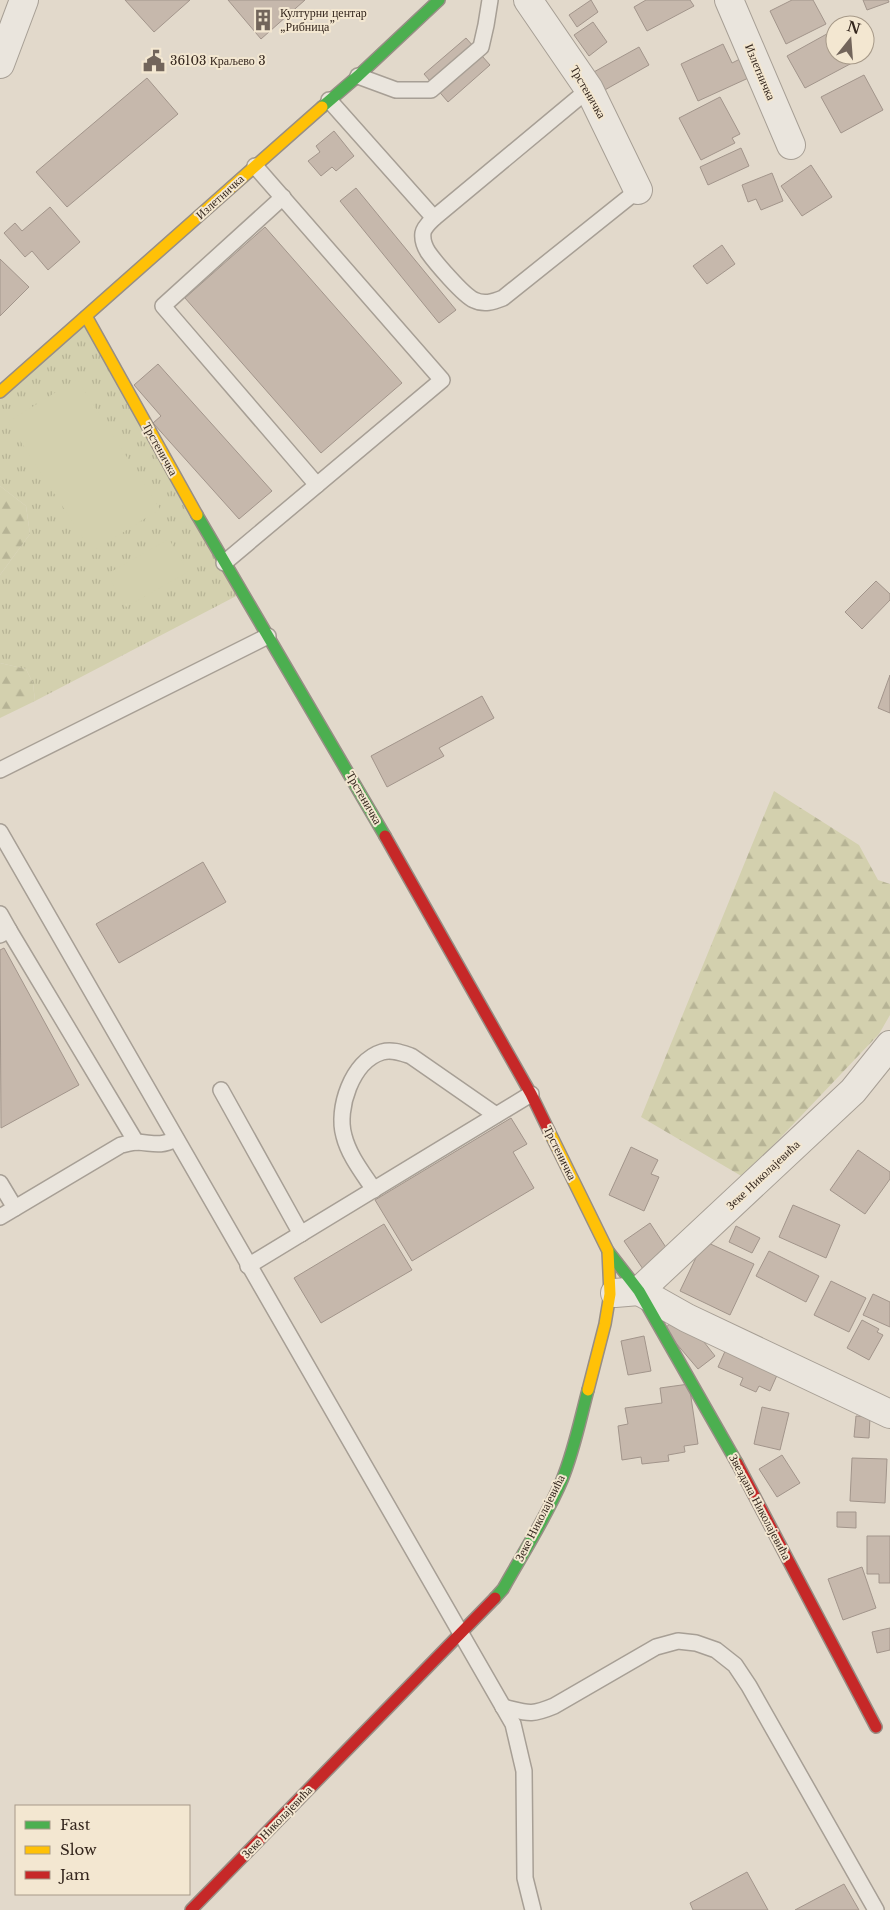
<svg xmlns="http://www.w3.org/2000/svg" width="890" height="1910" viewBox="0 0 890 1910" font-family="'Libre Baskerville',serif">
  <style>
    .grass { fill: url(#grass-tufts) }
    .forest { fill: url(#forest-firs) }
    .park { fill: #d3d0ae }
    .building { fill: #c6b8ac; stroke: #a2958b }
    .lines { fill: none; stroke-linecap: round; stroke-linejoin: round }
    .lane-casing { stroke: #a79f95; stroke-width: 18 }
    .street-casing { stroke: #a79f95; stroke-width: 30 }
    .fast-casing { stroke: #978e85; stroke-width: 14 }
    .slow-casing { stroke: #978e85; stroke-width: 14 }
    .jam-casing { stroke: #978e85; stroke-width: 14 }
    .lane { stroke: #eae5dd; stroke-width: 15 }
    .street { stroke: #eae5dd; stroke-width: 28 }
    .fast { stroke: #4caf50; stroke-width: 11 }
    .slow { stroke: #ffc107; stroke-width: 11 }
    .jam { stroke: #c62828; stroke-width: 11 }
    .labels { text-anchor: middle; stroke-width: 4; stroke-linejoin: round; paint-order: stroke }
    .poi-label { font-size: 12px; fill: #35271e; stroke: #f3e7d1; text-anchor: start }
    .street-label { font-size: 12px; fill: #35271e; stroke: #f3e7d1 }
  </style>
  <defs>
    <pattern id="grass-tufts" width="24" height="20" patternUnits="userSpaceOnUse" patternTransform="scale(1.25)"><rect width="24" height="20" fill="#d3d0ae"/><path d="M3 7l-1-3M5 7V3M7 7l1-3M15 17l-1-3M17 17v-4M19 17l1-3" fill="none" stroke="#b6b395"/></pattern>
    <pattern id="forest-firs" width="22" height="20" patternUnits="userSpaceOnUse" patternTransform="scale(1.25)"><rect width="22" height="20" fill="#d3d0ae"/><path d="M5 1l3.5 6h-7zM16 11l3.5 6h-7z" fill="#b6b395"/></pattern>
  </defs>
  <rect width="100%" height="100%" fill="#e2d9cb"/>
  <polygon class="grass" points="86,316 242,593 35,701 33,683 26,669 0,663 0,575 30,534 26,506 0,486 0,392"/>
  <g class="forest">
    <polygon points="0,486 26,506 30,534 0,575"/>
    <polygon points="0,663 26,669 33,683 35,701 0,718"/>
    <polygon points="774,791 859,845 878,880 890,884 890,1015 879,1034 743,1177 641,1117"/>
  </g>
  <g class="park">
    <polygon points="77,379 160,509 92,552 8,422"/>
    <polygon points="169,539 188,572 126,607 107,574"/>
  </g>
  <g class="building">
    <polygon points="125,0 190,0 154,32"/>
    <polygon points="228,0 305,0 261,39"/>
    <polygon points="591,0 598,12 577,27 569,15"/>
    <polygon points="646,0 690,0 694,6 647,31 634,7"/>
    <polygon points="792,0 813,0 826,24 786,44 770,11"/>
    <polygon points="863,0 888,0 889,2 867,10"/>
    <polygon points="593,22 607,42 589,56 574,35"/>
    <polygon points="834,30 835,55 848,55 852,63 805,88 787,56"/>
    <polygon points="466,38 490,65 448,102 424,74"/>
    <polygon points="723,44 732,63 746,56 755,75 698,101 681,64"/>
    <polygon points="639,47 649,65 603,91 592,73"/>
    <polygon points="864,75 883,110 841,133 821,97"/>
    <polygon points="147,78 178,114 67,207 36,172"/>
    <polygon points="720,97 740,134 732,138 735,143 701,160 679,118"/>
    <polygon points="334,131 354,156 336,171 332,167 321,176 308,161 320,152 316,146"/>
    <polygon points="741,148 749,166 708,185 700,167"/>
    <polygon points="811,165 832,197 802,216 781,186"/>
    <polygon points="772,173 783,201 761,210 756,199 748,202 742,185"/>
    <polygon points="356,188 456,310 439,323 340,201"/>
    <polygon points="50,207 80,242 48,270 32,251 25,257 4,233 15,223 22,231"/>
    <polygon points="265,227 402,383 321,453 185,298"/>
    <polygon points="722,245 735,264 707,284 693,266"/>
    <polygon points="0,259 29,287 0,316"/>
    <polygon points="158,364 272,491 239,519 153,423 161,416 134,385"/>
    <polygon points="876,581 890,594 890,600 862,629 845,612"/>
    <polygon points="890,675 890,713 878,708"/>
    <polygon points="482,696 494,718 439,748 444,756 387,787 371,756"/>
    <polygon points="203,862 226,902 119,963 96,924"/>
    <polygon points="4,948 79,1085 1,1128 0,950"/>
    <polygon points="511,1118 527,1144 513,1152 534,1188 412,1261 375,1200"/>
    <polygon points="631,1147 658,1160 651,1174 659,1177 644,1211 609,1195"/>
    <polygon points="858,1150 890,1172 890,1179 865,1214 830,1190"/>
    <polygon points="793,1205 840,1225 826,1258 779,1237"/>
    <polygon points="650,1223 669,1252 643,1269 624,1241"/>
    <polygon points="384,1224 412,1270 321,1323 294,1278"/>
    <polygon points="736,1226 760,1238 752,1253 729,1242"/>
    <polygon points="704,1241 754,1264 730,1315 680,1291"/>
    <polygon points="769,1251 819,1276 806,1302 756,1276"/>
    <polygon points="831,1281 866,1298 849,1332 814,1315"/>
    <polygon points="873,1294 890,1302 890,1327 863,1315"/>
    <polygon points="862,1320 879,1329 877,1332 883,1335 869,1360 847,1348"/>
    <polygon points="673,1321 693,1328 715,1356 698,1369 664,1329"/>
    <polygon points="644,1336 651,1371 628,1375 621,1341"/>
    <polygon points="726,1349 778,1373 770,1391 759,1386 756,1392 740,1385 743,1378 718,1367"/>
    <polygon points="689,1384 698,1444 684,1446 685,1452 668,1455 669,1461 642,1464 641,1457 622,1460 618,1426 628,1424 625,1408 662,1403 660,1388"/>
    <polygon points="762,1407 789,1413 780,1450 754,1444"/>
    <polygon points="856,1416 870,1417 869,1438 854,1437"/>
    <polygon points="782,1455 800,1483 777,1497 759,1469"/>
    <polygon points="852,1458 887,1459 885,1503 850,1501"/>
    <polygon points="837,1512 856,1512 856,1528 837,1527"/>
    <polygon points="867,1536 890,1536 890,1583 879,1583 879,1574 867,1574"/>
    <polygon points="862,1567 876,1608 843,1620 828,1579"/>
    <polygon points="890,1628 890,1650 877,1653 872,1632"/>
    <polygon points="747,1872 768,1910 693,1910 690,1903"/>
    <polygon points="844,1884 859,1910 795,1910"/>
  </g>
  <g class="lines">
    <g class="lane-casing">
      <g id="lane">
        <polyline points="358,76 396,90 431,90 481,47 486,25 490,0"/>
        <polyline points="329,100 434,218 589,89"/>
        <polyline points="283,197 163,306 317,485"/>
        <path d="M434 218C430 222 424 227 423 233 422 240 425 247 428 252 435 262 463 295 474 300 484 305 493 302 503 298L638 190"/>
        <polyline points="224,563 442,380 255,166"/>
        <polyline points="0,770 268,636"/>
        <polyline points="0,832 513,1724 524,1771 525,1878 533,1910"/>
        <polyline points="0,914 9,930"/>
        <polyline points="0,935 9,930 136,1142"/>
        <polyline points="221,1090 301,1234"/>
        <polyline points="0,1183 15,1208"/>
        <path d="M374 1190C363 1173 349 1156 344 1136 336 1109 352 1061 382 1052 392 1049 402 1053 411 1056L496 1115"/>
        <path d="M0 1217 121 1145C126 1144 132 1142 137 1142 154 1143 159 1147 176 1139"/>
        <polyline points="248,1266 531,1094"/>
        <path d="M503 1707C528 1713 530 1716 554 1706L656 1647 678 1641 696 1643 716 1650 735 1665 749 1686 876 1910"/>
      </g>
    </g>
    <g class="street-casing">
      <g id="street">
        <polyline points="528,0 589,89 638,190"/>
        <polyline points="729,0 791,145"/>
        <polyline points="0,64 24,0"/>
        <polyline points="639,1291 687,1318 890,1414"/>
        <polyline points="615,1293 639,1291 853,1091 890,1045"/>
      </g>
    </g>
    <g class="fast-casing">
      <g id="fast">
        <polyline points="322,107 358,76 439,0"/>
        <polyline points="197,515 385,836"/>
        <polyline points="608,1251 639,1291 737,1463"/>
        <path d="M495 1598 503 1589C523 1553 546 1518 562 1480 574 1451 580 1420 588 1390"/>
      </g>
    </g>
    <g class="slow-casing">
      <g id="slow">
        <polyline points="86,316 197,515"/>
        <polyline points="0,392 322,107"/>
        <polyline points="549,1131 608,1251 610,1294 605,1324 588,1390"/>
      </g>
    </g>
    <g class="jam-casing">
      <g id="jam">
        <polyline points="385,836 531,1094 549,1131"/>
        <polyline points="737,1463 876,1727"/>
        <polyline points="191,1910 495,1598"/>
      </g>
    </g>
    <use href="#lane" class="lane"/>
    <use href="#street" class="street"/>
    <use href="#fast" class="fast"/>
    <use href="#slow" class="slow"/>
    <use href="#jam" class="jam"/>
  </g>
  <defs>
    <g id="building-bare" transform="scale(1.725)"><path d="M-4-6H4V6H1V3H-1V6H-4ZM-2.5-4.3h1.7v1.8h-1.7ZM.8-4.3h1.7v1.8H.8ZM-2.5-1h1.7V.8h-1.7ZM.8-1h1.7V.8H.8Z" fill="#72655b" stroke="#f3e7d1" stroke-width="2.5" paint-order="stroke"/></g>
    <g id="civic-bare" transform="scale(1.725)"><path d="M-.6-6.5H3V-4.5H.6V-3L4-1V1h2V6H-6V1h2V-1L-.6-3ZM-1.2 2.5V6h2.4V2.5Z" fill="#72655b" stroke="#f3e7d1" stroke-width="2.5" paint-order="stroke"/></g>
  </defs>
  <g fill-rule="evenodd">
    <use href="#building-bare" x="263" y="20"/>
    <use href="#civic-bare" x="154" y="61"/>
  </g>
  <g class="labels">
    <g class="poi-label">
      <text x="280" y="17">Културни центар<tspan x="280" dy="14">„Рибница”</tspan></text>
      <text x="170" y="65">36103 Краљево 3</text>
    </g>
    <g class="street-label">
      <text transform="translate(760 72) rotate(67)" y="4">Излетничка</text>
      <text transform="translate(588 92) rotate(60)" y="4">Трстеничка</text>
      <text transform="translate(220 197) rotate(-42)" y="4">Излетничка</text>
      <text transform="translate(160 449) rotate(61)" y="4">Трстеничка</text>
      <text transform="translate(364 798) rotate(60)" y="4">Трстеничка</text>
      <text transform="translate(560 1153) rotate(64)" y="4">Трстеничка</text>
      <text transform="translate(763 1175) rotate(-43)" y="4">Зеке Николајевића</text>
      <text transform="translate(760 1507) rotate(62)" y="4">Звездана Николајевића</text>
      <text transform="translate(540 1518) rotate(-63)" y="4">Зеке Николајевића</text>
      <text transform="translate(277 1822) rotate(-46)" y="4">Зеке Николајевића</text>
    </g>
  </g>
  <rect x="15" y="1805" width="175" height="90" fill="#f3e7d1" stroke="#a79a89"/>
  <rect x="25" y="1821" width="25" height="8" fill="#4caf50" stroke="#a79a89"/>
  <text x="60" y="1830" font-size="15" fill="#35271e">Fast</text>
  <rect x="25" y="1846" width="25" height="8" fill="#ffc107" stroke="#a79a89"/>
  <text x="60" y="1855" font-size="15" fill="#35271e">Slow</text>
  <rect x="25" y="1871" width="25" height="8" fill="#c62828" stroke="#a79a89"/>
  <text x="60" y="1880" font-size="15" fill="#35271e">Jam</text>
  <g transform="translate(850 40) rotate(17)"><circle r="24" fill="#f3e7d1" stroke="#a79a89"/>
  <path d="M0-4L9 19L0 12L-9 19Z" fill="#72655b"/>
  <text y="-8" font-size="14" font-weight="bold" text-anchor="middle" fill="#35271e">N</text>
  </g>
</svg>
